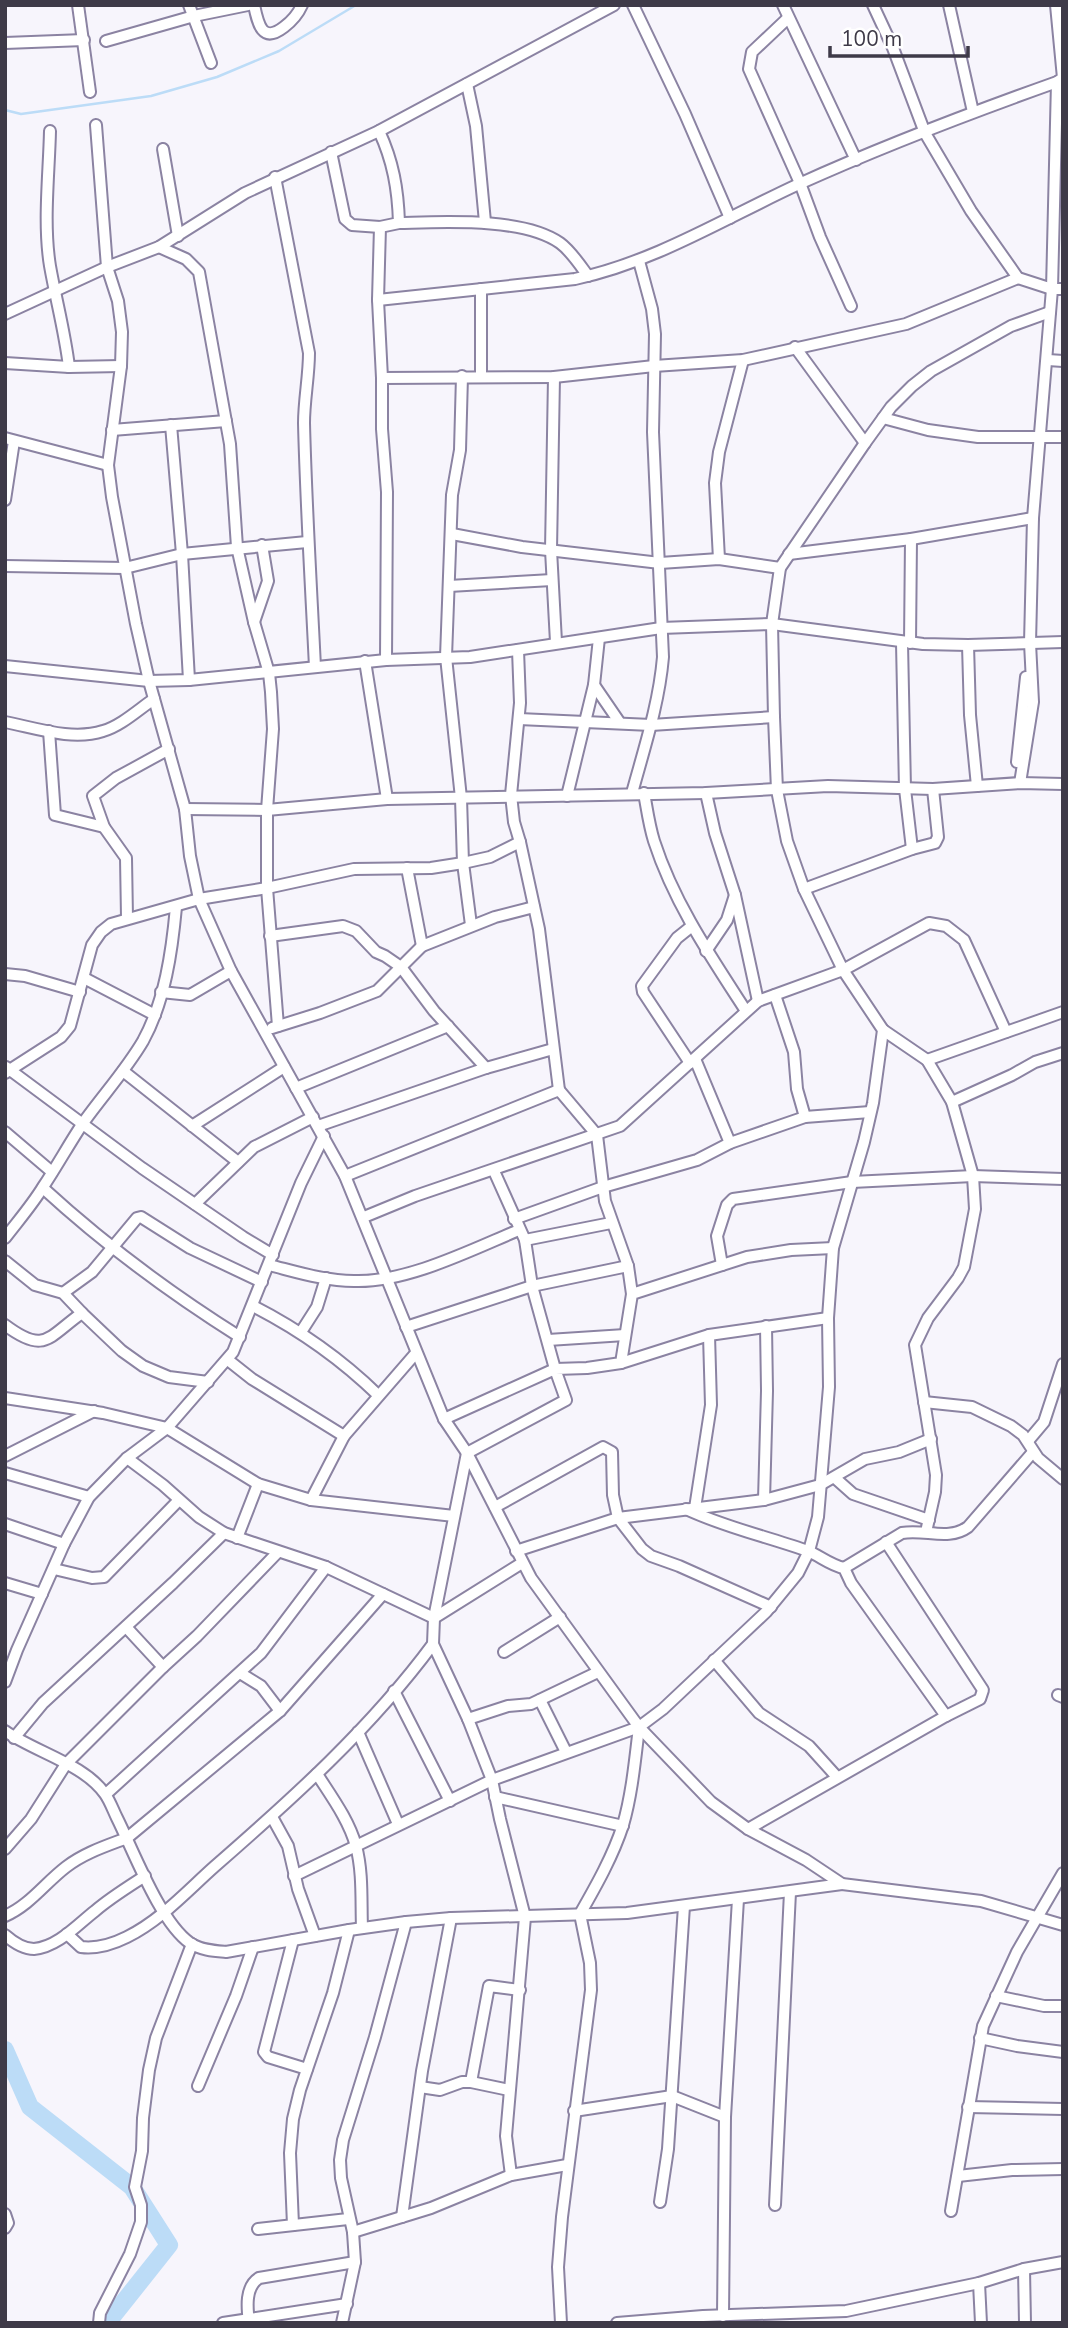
<svg xmlns="http://www.w3.org/2000/svg" width="1068" height="2328" viewBox="0 0 1068 2328" font-family="'Nunito Sans',sans-serif">
  <style>
    .lines { fill: none; stroke-linecap: round; stroke-linejoin: round }
    .stream { stroke: #bcdcf7; stroke-width: 2.5 }
    .river { stroke: #bcdcf7; stroke-width: 18 }
    .minor-casing { stroke: #8b83a2; stroke-width: 14 }
    .minor { stroke: #fff; stroke-width: 10 }
  </style>
  <rect width="100%" height="100%" fill="#f7f5fc"/>
  <g class="lines">
    <polyline class="stream" points="5,110 21,114 151,96 217,77 279,51 356,5"/>
    <polyline class="river" points="5,2050 30,2107 132,2187 169,2245 107,2323"/>
    <g class="minor-casing">
      <g id="minor">
        <polyline points="78,5 90,92"/>
        <polyline points="189,5 211,63"/>
        <path d="M254 5C258 24 262 44 284 27 292 21 298 14 302 5"/>
        <polyline points="633,5 685,114 730,218"/>
        <polyline points="783,5 856,160"/>
        <polyline points="873,5 893,48 925,133 971,211 1018,278 1052,289 1063,289"/>
        <polyline points="949,5 973,112"/>
        <polyline points="788,18 752,52 749,69 800,183 820,237 851,306"/>
        <polyline points="106,41 194,16 248,5"/>
        <polyline points="5,43 84,40"/>
        <polyline points="467,84 476,126 485,222"/>
        <polyline points="96,125 107,267 118,301 122,332 121,366 108,465 112,497 136,624 149,681 185,809 190,856 199,899 231,971 345,1176 444,1419 467,1453 531,1578 639,1727 711,1802 748,1829 806,1860 842,1884 981,1901 1063,1925"/>
        <path d="M50 131C49 175 43 223 50 266 56 300 65 333 69 367"/>
        <path d="M379 131C393 161 398 189 399 223L380 227 378 300 382 378V429L387 492 386 660"/>
        <polyline points="163,149 178,236"/>
        <polyline points="331,152 345,219 352,225 380,227"/>
        <path d="M275 177 309 353C309 376 304 400 304 423 306 504 311 585 315 667"/>
        <path d="M399 223C443 222 523 217 560 243 571 251 580 265 588 276"/>
        <polyline points="159,247 186,259 199,272 230,444 237,547 254,622 269,673 271,692 273,729 267,810 267,888 278,1026"/>
        <polyline points="481,289 481,376"/>
        <path d="M378 300 575 279C655 262 725 218 799 184 883 146 970 113 1057 82L1063 78 1056 5"/>
        <polyline points="5,314 107,267 159,247 245,193 379,131 614,5"/>
        <polyline points="795,347 865,443"/>
        <polyline points="1048,360 1063,361"/>
        <polyline points="5,363 69,367 121,366"/>
        <polyline points="462,376 460,450 452,495 446,657 461,798 463,863 471,925"/>
        <polyline points="554,377 551,550 556,642"/>
        <polyline points="382,378 554,377 654,366 743,360 906,324 1018,278"/>
        <polyline points="883,418 928,430 978,437 1063,437"/>
        <polyline points="171,425 182,554 189,680"/>
        <polyline points="112,430 226,421"/>
        <polyline points="5,438 108,465"/>
        <polyline points="5,500 14,441"/>
        <polyline points="452,534 522,547 660,563 719,559 780,568"/>
        <polyline points="789,554 911,539 1033,518"/>
        <polyline points="719,559 715,483 719,452 743,360"/>
        <polyline points="5,566 125,568 182,554 307,542"/>
        <polyline points="449,586 552,580"/>
        <polyline points="254,622 268,581 262,545"/>
        <polyline points="902,643 905,789 912,849"/>
        <polyline points="910,643 911,539"/>
        <polyline points="968,645 970,715 977,786"/>
        <polyline points="518,650 520,703 511,795 514,822 520,842 539,929 559,1090"/>
        <polyline points="365,661 387,799"/>
        <polyline points="5,666 149,681 189,680 386,660 470,657 661,628 772,624 923,644 968,645 1063,642"/>
        <polyline points="594,685 620,723"/>
        <polyline points="519,719 651,725 774,717"/>
        <path d="M5 722C36 728 72 741 103 731 121 726 139 709 154 699"/>
        <polyline points="49,731 55,815 104,827"/>
        <polyline points="1017,762 1026,677"/>
        <polyline points="1020,783 1033,702 1030,643 1033,518 1052,289 1057,82"/>
        <path d="M632 793C644 749 659 704 663 657L653 432 655 334 652 309 639 261"/>
        <path d="M644 793C647 809 649 825 654 841 674 903 711 957 746 1011"/>
        <polyline points="706,793 715,833 735,895 758,1001"/>
        <polyline points="567,796 594,685 599,638"/>
        <polyline points="185,809 267,810 387,799 706,793 828,786 933,789 1020,783 1063,784"/>
        <polyline points="407,868 422,946"/>
        <polyline points="804,889 912,849 935,843 938,837 933,789"/>
        <polyline points="127,918 126,858 104,827 93,796 116,778 169,749"/>
        <polyline points="270,936 343,926 356,931 376,952 385,956 401,967 434,1011 486,1068"/>
        <polyline points="706,951 727,920 735,895"/>
        <polyline points="5,974 25,976 80,992"/>
        <polyline points="84,978 155,1015"/>
        <polyline points="161,992 190,995 231,971"/>
        <polyline points="775,995 794,1052 797,1089 805,1117 870,1112"/>
        <polyline points="272,1028 320,1013 377,991 422,946 495,917 534,907"/>
        <polyline points="883,1030 927,1060 952,1102 973,1176 975,1209 964,1267 958,1278 928,1318 915,1345 936,1475 935,1492 926,1532"/>
        <polyline points="695,1059 730,1143"/>
        <polyline points="927,1060 1063,1012"/>
        <polyline points="690,1063 643,992 642,986 677,938 692,926"/>
        <polyline points="6,1067 142,1168 243,1237 273,1255"/>
        <polyline points="123,1071 238,1162"/>
        <polyline points="5,1073 61,1037 70,1026 92,945 101,932 111,924 199,899 267,888 354,869 431,868 463,863 490,857 520,842"/>
        <polyline points="296,1088 448,1026"/>
        <polyline points="952,1102 1012,1075 1035,1062 1063,1053"/>
        <polyline points="192,1126 284,1067"/>
        <polyline points="318,1126 486,1068 553,1049"/>
        <polyline points="5,1132 52,1172"/>
        <polyline points="345,1176 559,1090 597,1135 605,1201 628,1266 632,1294"/>
        <path d="M43 1188C104 1244 170 1293 240 1337"/>
        <polyline points="195,1204 254,1147 313,1117"/>
        <polyline points="364,1217 415,1196 620,1126 758,1001 843,970 929,923 946,926 964,940 1006,1032"/>
        <polyline points="514,1219 603,1187 697,1160 730,1143 805,1117"/>
        <path d="M5 1238C18 1221 32 1205 43 1187 57 1166 69 1144 83 1123 103 1095 126 1070 143 1041 165 1001 172 951 176 907"/>
        <polyline points="525,1240 611,1223"/>
        <polyline points="5,1261 35,1285 63,1293 82,1313 122,1351 143,1366 169,1377 208,1382"/>
        <path d="M269 1265C297 1272 325 1281 354 1281 406 1283 471 1250 519 1230"/>
        <polyline points="722,1265 717,1236 727,1205 733,1199 852,1182 973,1176 1063,1179"/>
        <polyline points="63,1293 92,1272 137,1218 141,1217 190,1248 262,1282"/>
        <path d="M253 1306C300 1330 340 1358 378 1395"/>
        <path d="M5 1325C45 1355 48 1337 82 1313"/>
        <polyline points="406,1327 532,1286 628,1266"/>
        <polyline points="301,1332 317,1307 326,1278"/>
        <polyline points="548,1340 625,1335"/>
        <polyline points="228,1360 252,1379 344,1436"/>
        <polyline points="621,1363 709,1335 828,1318"/>
        <polyline points="5,1398 103,1413 167,1428 258,1484 311,1500 454,1516"/>
        <polyline points="924,1402 972,1407 1011,1426 1023,1435 1038,1458 1063,1479"/>
        <polyline points="444,1419 555,1369 532,1286 525,1240 494,1171"/>
        <polyline points="1028,1441 1044,1422 1063,1364"/>
        <polyline points="5,1456 94,1411"/>
        <polyline points="127,1458 163,1485 199,1517 224,1533 326,1567 434,1618 522,1563"/>
        <polyline points="5,1473 89,1497"/>
        <polyline points="835,1478 853,1494 929,1520"/>
        <polyline points="311,1500 344,1436 416,1353"/>
        <polyline points="764,1500 767,1391 766,1326"/>
        <polyline points="495,1507 603,1447 612,1452 613,1495 618,1518 642,1549 651,1556 679,1566 771,1607"/>
        <polyline points="695,1508 711,1405 709,1335"/>
        <path d="M686 1509C724 1527 765 1536 805 1550 818 1554 829 1565 844 1568L851 1583 946 1716 748 1829"/>
        <polyline points="5,1524 64,1544"/>
        <polyline points="237,1538 258,1484"/>
        <polyline points="886,1542 983,1690 980,1699 946,1716"/>
        <polyline points="516,1551 618,1518 764,1500 820,1485 865,1459 899,1452 931,1439"/>
        <path d="M844 1568 902 1533C925 1529 949 1541 968 1527L1033 1452"/>
        <polyline points="54,1569 92,1578 104,1577 179,1500"/>
        <polyline points="5,1583 42,1594"/>
        <polyline points="126,1627 163,1667"/>
        <polyline points="504,1652 560,1617"/>
        <polyline points="714,1660 759,1713 809,1746 837,1777"/>
        <polyline points="240,1673 261,1686 280,1711"/>
        <polyline points="5,1682 17,1650 64,1544 89,1497 127,1458 167,1428 233,1352 301,1183 324,1136"/>
        <polyline points="394,1691 450,1801"/>
        <polyline points="1058,1695 1063,1697"/>
        <polyline points="540,1700 566,1752"/>
        <polyline points="468,1719 508,1706 531,1704 598,1672"/>
        <path d="M5 1731C35 1752 84 1764 105 1794 110 1801 113 1810 117 1818 134 1852 160 1922 190 1943 200 1950 215 1951 226 1952L349 1930 406 1922 451 1918 627 1913 842 1884"/>
        <polyline points="358,1732 398,1824"/>
        <polyline points="14,1738 43,1703 173,1583 224,1533"/>
        <path d="M317 1774C331 1796 349 1820 356 1846 363 1872 361 1901 362 1928"/>
        <polyline points="106,1794 261,1653 326,1567"/>
        <polyline points="495,1797 623,1826"/>
        <polyline points="272,1817 288,1846 298,1889 315,1936"/>
        <polyline points="5,1849 31,1819 66,1764 163,1667 197,1636 278,1552"/>
        <polyline points="294,1876 492,1780 639,1727 663,1709 766,1612 798,1573 809,1551 818,1517 829,1387 828,1318 833,1248 864,1142 873,1103 883,1030 843,970 804,889 787,841 777,790 774,717 772,624 780,568 865,443 891,407 912,386 931,371 1011,326 1050,312"/>
        <path d="M5 1916C30 1905 45 1883 66 1867 84 1853 106 1846 127 1838L280 1711 383 1594"/>
        <path d="M67 1934 81 1947C97 1949 113 1944 127 1937 161 1920 186 1892 214 1867 292 1799 371 1728 433 1644"/>
        <path d="M5 1935C13 1942 23 1949 34 1949 58 1947 78 1924 95 1911 110 1898 128 1887 145 1876"/>
        <polyline points="293,1940 264,2052 268,2057 307,2069"/>
        <polyline points="996,1996 1044,2006 1063,2006"/>
        <polyline points="980,2038 1017,2046 1063,2052"/>
        <polyline points="471,2082 489,1986 520,1990"/>
        <polyline points="198,2086 236,1996 253,1947"/>
        <polyline points="420,2087 440,2090 462,2082 471,2082 509,2090"/>
        <polyline points="968,2107 1063,2109"/>
        <polyline points="574,2111 672,2096 725,2117"/>
        <polyline points="511,2175 506,2136 525,1917 500,1819 492,1780 468,1719 433,1644 434,1618 467,1453 566,1400 555,1369 587,1368 621,1363 632,1294 747,1257 791,1250 833,1248"/>
        <polyline points="958,2176 1012,2170 1063,2169"/>
        <polyline points="660,2202 668,2149 684,1906"/>
        <polyline points="775,2205 790,1892"/>
        <polyline points="951,2211 983,2026 1017,1952 1063,1873"/>
        <polyline points="5,2214 8,2223 5,2228"/>
        <polyline points="402,2217 422,2071 451,1918"/>
        <polyline points="293,2225 290,2153 293,2119 300,2090 333,1993 349,1930"/>
        <polyline points="258,2229 348,2219"/>
        <polyline points="353,2232 431,2208 511,2175 567,2165"/>
        <polyline points="1024,2269 1025,2323"/>
        <polyline points="979,2283 981,2323"/>
        <polyline points="723,2316 725,2117 738,1899"/>
        <polyline points="99,2323 100,2313 130,2254 141,2222 141,2205 135,2187 142,2151 143,2118 149,2070 156,2038 192,1944"/>
        <polyline points="223,2323 347,2304"/>
        <path d="M249 2323C247 2307 245 2287 259 2278L355 2262"/>
        <polyline points="342,2323 355,2262 353,2232 341,2178 340,2160 343,2140 375,2037 406,1922"/>
        <path d="M561 2323 558 2267 562 2217 591 1990 590 1963 580 1914C596 1886 613 1856 623 1825 632 1794 635 1760 639 1727"/>
        <polyline points="617,2323 703,2316 846,2311 979,2283 1024,2269 1063,2262"/>
      </g>
    </g>
    <use href="#minor" class="minor"/>
  </g>
  <rect width="1068" height="2328" fill="none" stroke="#3e3a48" stroke-width="14"/>
  <path d="M830 46v10h138v-10" fill="none" stroke="#3e3a48" stroke-width="3.5"/>
  <text x="841" y="46" font-size="21" fill="#3e3a48" stroke="#ffffff" stroke-width="5" paint-order="stroke">100 m</text>
</svg>
